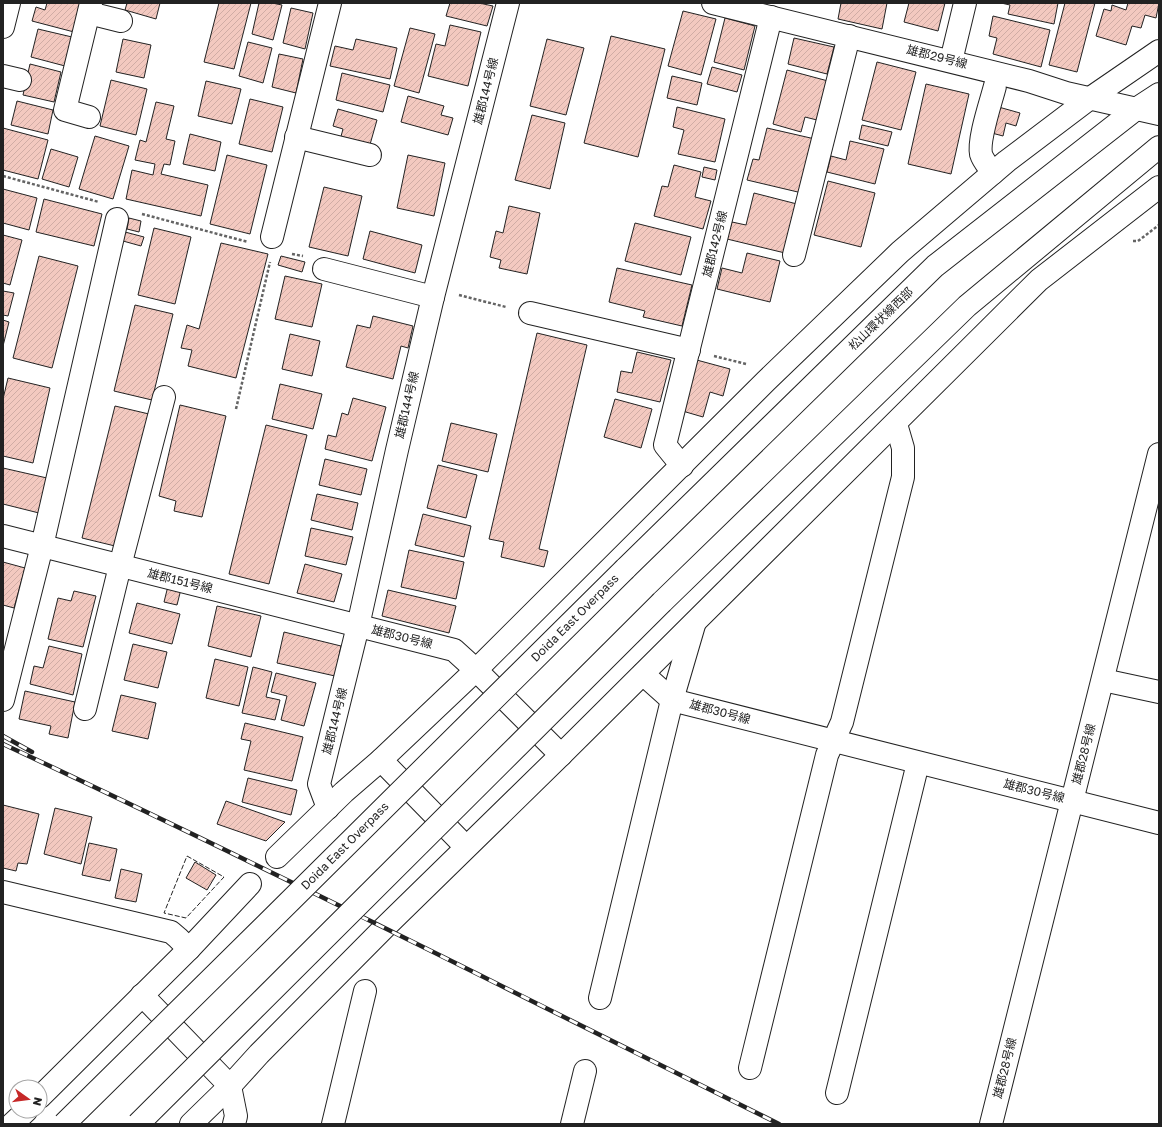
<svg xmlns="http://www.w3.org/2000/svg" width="1162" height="1127" viewBox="0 0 1162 1127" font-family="'Golos Text','Noto Sans JP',sans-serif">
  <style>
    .building { fill: url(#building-hatch); stroke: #222 }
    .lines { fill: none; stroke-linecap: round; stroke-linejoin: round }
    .minor-casing { stroke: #222; stroke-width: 24 }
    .tertiary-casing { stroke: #222; stroke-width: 24 }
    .path { stroke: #646464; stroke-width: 2.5; stroke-dasharray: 3 2; stroke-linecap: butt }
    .minor { stroke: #fff; stroke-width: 22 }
    .tertiary { stroke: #fff; stroke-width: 22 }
    .rail-casing { stroke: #222; stroke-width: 4.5 }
    .rail { stroke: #fff; stroke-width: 3; stroke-dasharray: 9; stroke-linecap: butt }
    .tertiary-bridge-casing { stroke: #222; stroke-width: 24; stroke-linecap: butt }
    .tertiary-bridge { stroke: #fff; stroke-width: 22 }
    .fence { stroke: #222; stroke-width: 1; stroke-dasharray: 5 2; stroke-linecap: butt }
    .labels { text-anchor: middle; stroke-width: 3; stroke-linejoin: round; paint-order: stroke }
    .street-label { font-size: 12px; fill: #222; stroke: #fff }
  </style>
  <defs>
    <pattern id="building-hatch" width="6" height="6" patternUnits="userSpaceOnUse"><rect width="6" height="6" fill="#f3c9c0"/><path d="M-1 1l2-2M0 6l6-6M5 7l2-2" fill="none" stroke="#d0aca5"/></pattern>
  </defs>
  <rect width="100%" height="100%" fill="#fff"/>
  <g class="building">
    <polygon points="47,3 81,3 74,32 32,21 36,7 45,10"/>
    <polygon points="127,3 160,3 156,19 125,10"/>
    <polygon points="219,3 251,3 234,69 204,62"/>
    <polygon points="259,3 272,3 282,5 273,40 252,34"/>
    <polygon points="450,3 479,3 493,6 487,26 446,16"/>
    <polygon points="841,3 887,3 882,29 838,19"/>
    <polygon points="909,3 945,3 938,31 904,22"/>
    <polygon points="1001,3 1058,3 1054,24 1008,14 1010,5"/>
    <polygon points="1065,3 1095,3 1077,72 1049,65"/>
    <polygon points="1128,3 1159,3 1156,18 1145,15 1141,28 1132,26 1126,45 1096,36 1104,9 1111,11 1112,5 1126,10"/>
    <polygon points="291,8 313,13 305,49 283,43"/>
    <polygon points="683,11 716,19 701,75 668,66"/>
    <polygon points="993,16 1050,30 1041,67 993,54 997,38 989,36"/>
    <polygon points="725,18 755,26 744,70 714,62"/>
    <polygon points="450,25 481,32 468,86 428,76 436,44 445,46"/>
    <polygon points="410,28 435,34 419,93 394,86"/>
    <polygon points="38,29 72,37 65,66 31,57"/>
    <polygon points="611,36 665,49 638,157 584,143"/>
    <polygon points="794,38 834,47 827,74 788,64"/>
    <polygon points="123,39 151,45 144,78 116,72"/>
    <polygon points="356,39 397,48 390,79 330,66 335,46 353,50"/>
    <polygon points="547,39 584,48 566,115 530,106"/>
    <polygon points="248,42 272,48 263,83 239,76"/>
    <polygon points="279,54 303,59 296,93 272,87"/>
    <polygon points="877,62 916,72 901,130 862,120"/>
    <polygon points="30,64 61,72 54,102 23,95"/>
    <polygon points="712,67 742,75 737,92 707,84"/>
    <polygon points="787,70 828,81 817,120 805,117 801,132 773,124"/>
    <polygon points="342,73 390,85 383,112 336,100"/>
    <polygon points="672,76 702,83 697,105 667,98"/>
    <polygon points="111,80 147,89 136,135 100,126"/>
    <polygon points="206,81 241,89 232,124 198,116"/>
    <polygon points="926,84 969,94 951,174 908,164"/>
    <polygon points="408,96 444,106 441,115 453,118 448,135 401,122"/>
    <polygon points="250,99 283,107 272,152 239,144"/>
    <polygon points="17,101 53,110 48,134 11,125"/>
    <polygon points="156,102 174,106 166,139 175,141 170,165 164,164 161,174 208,185 201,216 126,199 132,170 153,175 155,164 135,160 140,140 146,142"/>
    <polygon points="995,106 1020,113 1016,126 1006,123 1003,136 988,132"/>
    <polygon points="677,107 725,119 715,162 678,154 684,130 673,127"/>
    <polygon points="338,109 377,120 369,148 340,140 343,129 333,126"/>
    <polygon points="532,115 565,123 550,189 515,180"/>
    <polygon points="862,125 892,132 888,146 859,139"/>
    <polygon points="3,128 48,140 38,179 3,170"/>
    <polygon points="767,128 815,139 802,193 747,180 753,159 759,160"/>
    <polygon points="190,134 221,142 215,171 183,164"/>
    <polygon points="95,136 129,146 113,199 79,189"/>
    <polygon points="850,141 884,149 875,184 827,172 831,156 846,160"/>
    <polygon points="51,149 78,157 69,187 42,179"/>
    <polygon points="227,155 267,165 250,234 210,224"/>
    <polygon points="408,155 445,163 434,216 397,208"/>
    <polygon points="674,165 701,172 695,197 711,201 703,229 654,216 662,186 668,187"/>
    <polygon points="704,167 717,170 715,180 702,177"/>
    <polygon points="828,181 875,193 861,247 814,235"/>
    <polygon points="324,187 362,196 348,256 309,247"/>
    <polygon points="3,189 37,198 29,230 3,223"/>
    <polygon points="754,193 797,204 785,253 727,239 732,222 746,225"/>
    <polygon points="44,199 102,214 94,246 36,232"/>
    <polygon points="509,206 540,213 527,274 499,268 501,260 490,257 496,231 503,233"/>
    <polygon points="129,218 141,221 139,232 127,229"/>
    <polygon points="635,223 691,237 681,275 625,261"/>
    <polygon points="154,228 191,237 175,304 138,295"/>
    <polygon points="370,231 422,245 415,273 363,259"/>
    <polygon points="125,232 144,237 141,246 123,241"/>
    <polygon points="3,235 22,240 10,285 3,283"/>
    <polygon points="221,243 268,254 236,378 188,366 192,350 181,348 187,325 199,329"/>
    <polygon points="747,253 780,261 770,302 717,289 722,268 742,273"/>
    <polygon points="39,256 78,266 52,368 13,358"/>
    <polygon points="281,256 305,262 302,272 278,265"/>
    <polygon points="617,268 692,285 682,326 643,317 645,311 609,302"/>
    <polygon points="285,276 322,284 312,327 275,319"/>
    <polygon points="3,291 14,293 8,316 3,315"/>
    <polygon points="135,305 173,314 152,400 114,391"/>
    <polygon points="373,316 413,326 408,348 401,346 393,379 346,367 357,325 370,328"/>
    <polygon points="3,320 9,322 3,346"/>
    <polygon points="537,333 587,345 539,549 548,551 544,567 501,557 504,542 489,539"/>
    <polygon points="290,334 320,341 312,376 282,369"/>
    <polygon points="637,352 671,360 660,402 617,392 621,371 632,373"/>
    <polygon points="693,359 730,369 723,396 710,392 703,417 679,410"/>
    <polygon points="8,378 50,388 33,463 3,456 3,399"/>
    <polygon points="280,384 322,394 313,429 272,419"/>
    <polygon points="353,398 386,407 372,461 325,449 328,435 336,437 342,413 348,415"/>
    <polygon points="615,399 652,409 641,448 604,437"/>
    <polygon points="180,405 226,416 202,517 174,511 176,501 159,496"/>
    <polygon points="115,406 149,414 115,546 82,538"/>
    <polygon points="451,423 497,434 488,472 442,461"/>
    <polygon points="266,425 307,435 269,584 229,574"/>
    <polygon points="325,459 367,469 361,495 319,485"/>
    <polygon points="438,465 477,475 466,518 427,508"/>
    <polygon points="3,468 47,478 39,513 3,504"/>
    <polygon points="317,494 358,503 352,530 311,520"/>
    <polygon points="423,514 471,526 464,557 415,545"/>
    <polygon points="311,528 353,537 346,565 305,556"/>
    <polygon points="409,550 464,562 456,599 401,587"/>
    <polygon points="3,562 25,568 14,608 3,605"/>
    <polygon points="305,564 342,574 334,602 297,593"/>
    <polygon points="168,586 181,589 177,605 164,602"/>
    <polygon points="388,590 456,606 449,633 382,616"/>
    <polygon points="74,591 96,596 83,647 48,639 58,598 71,601"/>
    <polygon points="137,603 180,614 172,644 129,633"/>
    <polygon points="217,606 261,616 251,657 208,646"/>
    <polygon points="284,632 341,646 335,676 277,663"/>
    <polygon points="133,644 167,652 158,688 124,680"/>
    <polygon points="49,646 82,654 73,695 30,684 34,666 43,668"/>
    <polygon points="215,659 248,667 239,706 206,698"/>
    <polygon points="253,667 272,672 266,697 280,700 275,720 242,713"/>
    <polygon points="276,673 316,683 304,726 281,720 287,696 271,692"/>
    <polygon points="25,691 75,702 68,738 49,734 51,726 19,719"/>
    <polygon points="121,695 156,703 148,739 112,731"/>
    <polygon points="245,723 303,737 292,781 244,770 251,741 241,739"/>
    <polygon points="248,778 297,790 291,815 242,802"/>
    <polygon points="226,801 285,822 266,841 217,824"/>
    <polygon points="3,805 39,814 27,864 18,863 16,871 3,868"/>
    <polygon points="55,808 92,817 81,864 44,854"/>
    <polygon points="89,843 117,849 110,881 82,875"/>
    <polygon points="195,862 216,875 207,890 186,878"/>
    <polygon points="121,869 142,874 136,902 115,898"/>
  </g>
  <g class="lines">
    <g class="minor-casing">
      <g id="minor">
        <polyline points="713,3 1029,81 1066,93 1159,114"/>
        <polyline points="89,13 121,21"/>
        <polyline points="3,27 9,3"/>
        <polyline points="951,61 965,3"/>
        <polyline points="3,76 20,80"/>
        <polyline points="89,117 65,110 91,3"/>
        <polyline points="296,137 370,155"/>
        <path d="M993 173C989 167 983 161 981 154 978 139 991 102 995 86"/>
        <polyline points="272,237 330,3"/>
        <polyline points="794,255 849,36"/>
        <polyline points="324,269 433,297"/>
        <polyline points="530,313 689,350"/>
        <polyline points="682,466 665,445 771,17"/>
        <polyline points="3,536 454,650 476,670 561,755"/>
        <polyline points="643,674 672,700 1159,823"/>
        <polyline points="1103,680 1159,692"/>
        <polyline points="3,700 42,546 117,219"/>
        <polyline points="85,709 120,566 164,397"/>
        <polyline points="381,760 466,847"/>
        <polyline points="328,808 319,784 358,626 397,450 433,297 508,3"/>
        <polyline points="277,857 344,792 381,760 476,670 766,381 900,252 1007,161 1089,99 1159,51"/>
        <polyline points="3,892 171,932 178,938 189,949"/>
        <polyline points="142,995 230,1086"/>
        <polyline points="600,998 672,700 694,625"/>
        <polyline points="750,1068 827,755 842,722 903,477 903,448 896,424"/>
        <polyline points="230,1086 236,1116 234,1124"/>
        <polyline points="837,1093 918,763"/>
        <polyline points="40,1097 189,949 250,884"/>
        <polyline points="12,1124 26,1111"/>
        <polyline points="191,1124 230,1086 259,1054 384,928 561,755 1039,280 1159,187"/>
        <polyline points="333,1124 365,991"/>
        <polyline points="572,1124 585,1071"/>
        <polyline points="991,1124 1159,454"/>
      </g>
    </g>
    <g class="tertiary-casing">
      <g id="tertiary">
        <polyline points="625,569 935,266 1136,109 1159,94"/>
        <polyline points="662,602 967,306 1159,147"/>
      </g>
    </g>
    <g class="path">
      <polyline points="3,176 99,202"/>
      <polyline points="142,214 248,242"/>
      <polyline points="1133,241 1138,241 1159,225"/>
      <polyline points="292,254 303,256"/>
      <polyline points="459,295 506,307"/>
      <polyline points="714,356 746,364"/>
      <polyline points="236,409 270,262"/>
    </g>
    <use href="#minor" class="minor"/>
    <use href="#tertiary" class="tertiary"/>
    <g class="rail-casing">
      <g id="rail">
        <polyline points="3,736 32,752"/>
        <path d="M3 744C264 866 521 996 779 1124"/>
      </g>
    </g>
    <use href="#rail" class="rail"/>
    <g class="tertiary-bridge-casing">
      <g id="tertiary-bridge">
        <path d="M64 1124C252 940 438 753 625 569"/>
        <polyline points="138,1124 662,602"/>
      </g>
    </g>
    <use href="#tertiary-bridge" class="tertiary-bridge"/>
    <polygon class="fence" points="187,856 224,877 186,918 164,913"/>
  </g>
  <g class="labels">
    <g class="street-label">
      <text transform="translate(937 57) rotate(14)" y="4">雄郡29号線</text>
      <text transform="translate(486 91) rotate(-76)" y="4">雄郡144号線</text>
      <text transform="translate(715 244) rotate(-76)" y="4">雄郡142号線</text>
      <text transform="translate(881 319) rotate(-44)" y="4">松山環状線西部</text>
      <text transform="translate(407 405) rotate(-77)" y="4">雄郡144号線</text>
      <text transform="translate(180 581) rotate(14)" y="4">雄郡151号線</text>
      <text transform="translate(575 618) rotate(-45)" y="4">Doida East Overpass</text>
      <text transform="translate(402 637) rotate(14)" y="4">雄郡30号線</text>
      <text transform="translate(720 712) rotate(15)" y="4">雄郡30号線</text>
      <text transform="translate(335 721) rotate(-76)" y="4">雄郡144号線</text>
      <text transform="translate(1084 754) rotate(-76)" y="4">雄郡28号線</text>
      <text transform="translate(1034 791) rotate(14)" y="4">雄郡30号線</text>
      <text transform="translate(345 846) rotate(-45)" y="4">Doida East Overpass</text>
      <text transform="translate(1005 1068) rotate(-76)" y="4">雄郡28号線</text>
    </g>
  </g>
  <rect width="1162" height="1127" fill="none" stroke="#222222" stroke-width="8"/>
  <g transform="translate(28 1099) rotate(104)"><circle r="19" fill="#ffffff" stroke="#a7a7a7"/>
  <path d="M0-3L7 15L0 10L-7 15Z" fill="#c62828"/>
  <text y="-6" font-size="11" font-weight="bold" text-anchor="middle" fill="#222222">N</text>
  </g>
</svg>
